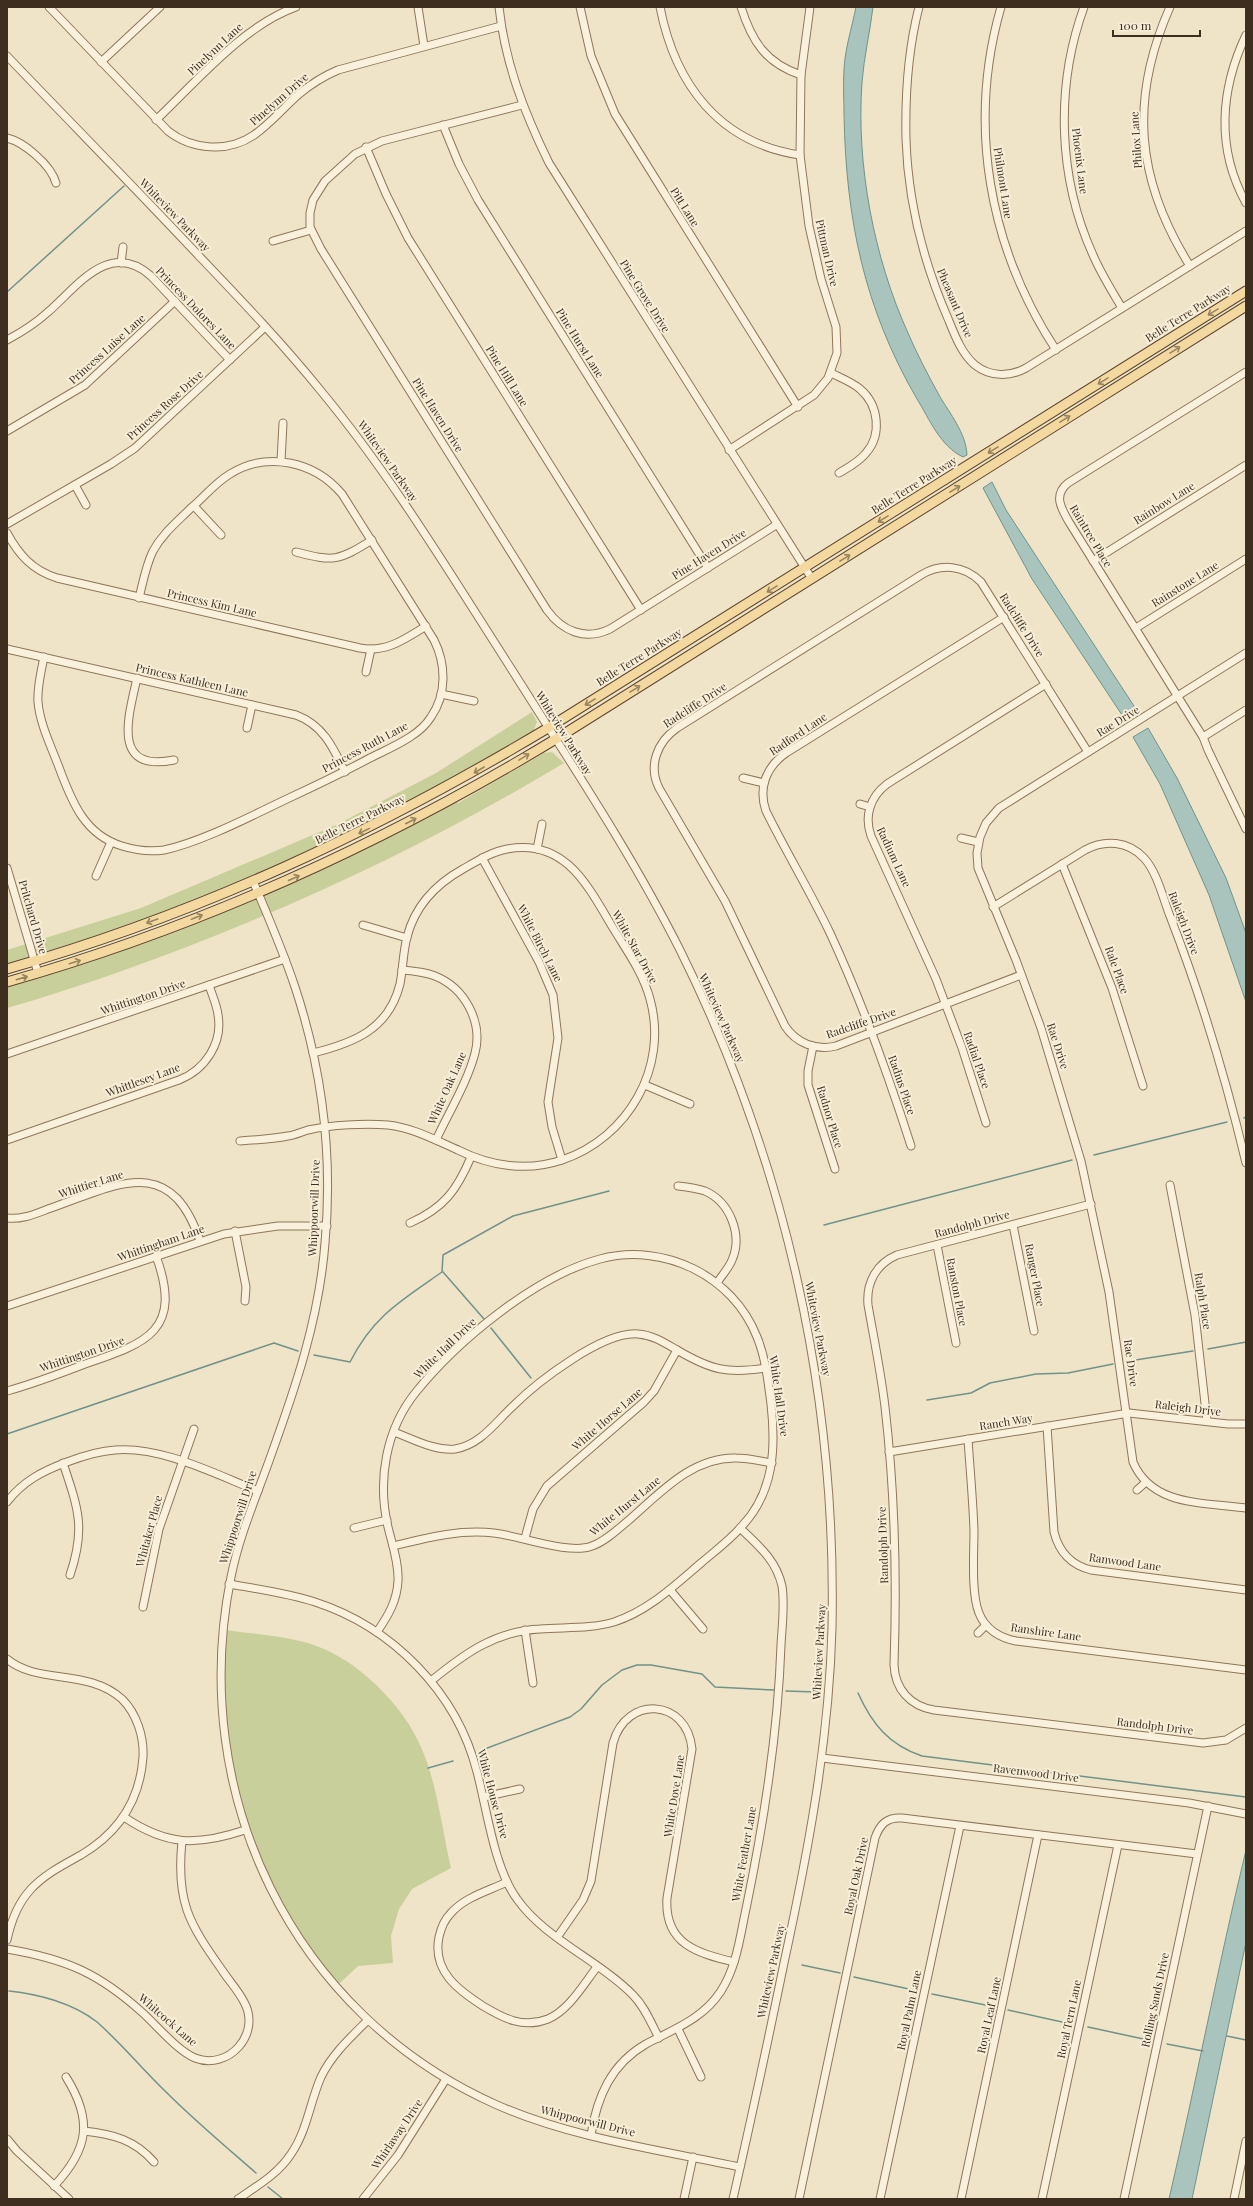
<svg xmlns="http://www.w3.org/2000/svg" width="1253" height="2206" viewBox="0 0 1253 2206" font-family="'Playfair Display',serif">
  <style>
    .green { fill: #c9cf9b }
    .water { fill: #a9c4bc; stroke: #6f938a }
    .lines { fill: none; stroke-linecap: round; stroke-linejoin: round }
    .stream { stroke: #6f938a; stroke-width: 1.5 }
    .minor-casing { stroke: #8d765c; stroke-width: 9 }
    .major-casing { stroke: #5b4430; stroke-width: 11 }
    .minor { stroke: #faf1dc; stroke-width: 7 }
    .major { stroke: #f3d9a0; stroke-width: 9 }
    .oneway { stroke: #988460 }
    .labels { text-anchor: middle; stroke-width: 4; stroke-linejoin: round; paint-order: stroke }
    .street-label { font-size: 11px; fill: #3d2e20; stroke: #f7eed8 }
  </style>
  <rect width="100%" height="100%" fill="#f0e4c8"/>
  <g class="green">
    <polygon points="532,712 537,722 533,732 500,754 307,854 151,919 7,966 7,950 141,908 336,825 436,773"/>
    <path d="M552 752 564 763C443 836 316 897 184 948 126 970 67 991 7 1008V986L244 903C317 873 386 837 457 801L458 803 544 753Z"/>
    <path d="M225 1630C254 1634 286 1636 314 1645 358 1660 403 1705 421 1747 437 1783 442 1829 451 1868L412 1889 399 1909 391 1936 393 1963 358 1966 339 1984C270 1902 232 1807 224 1700 223 1677 224 1653 225 1630Z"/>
  </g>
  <g class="water">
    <path d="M856 7H873C870 32 864 57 862 82 856 165 874 258 908 333 917 354 928 375 939 395 950 414 966 433 967 455L963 457C940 446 930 420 917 399 864 308 846 219 844 115 844 100 843 84 844 69 845 49 852 27 856 7Z"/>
    <polygon points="992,482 1006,510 1134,706 1135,711 1124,718 1032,579 983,488"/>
    <polygon points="1148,728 1177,778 1226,878 1246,933 1246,1002 1209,895 1160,784 1133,737"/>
    <path d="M1246 1850V1942L1192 2199H1169C1196 2083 1218 1966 1246 1850Z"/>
  </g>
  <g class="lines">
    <g class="stream">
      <polyline points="7,292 124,186"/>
      <polyline points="1244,1118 1246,1117"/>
      <polyline points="1094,1155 1227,1122"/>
      <polyline points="824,1225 1072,1160"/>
      <polyline points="443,1272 484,1319"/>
      <polyline points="491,1328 531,1378"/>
      <polyline points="1208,1349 1246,1342"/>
      <path d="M314 1355 350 1362C373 1316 402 1300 442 1272L443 1255 513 1216 609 1191"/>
      <polyline points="1129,1361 1193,1351"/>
      <polyline points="927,1400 971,1393 990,1383 1036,1374 1068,1373 1113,1364"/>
      <polyline points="7,1434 274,1343 298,1351"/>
      <polyline points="786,1691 815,1692"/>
      <path d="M858 1693C872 1724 889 1745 922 1756L1246 1797"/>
      <polyline points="482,1750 570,1717 581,1709 602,1685 622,1670 637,1665 651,1665 702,1674 715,1687 774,1690"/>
      <polyline points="428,1768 453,1761"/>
      <polyline points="802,1965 840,1973"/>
      <polyline points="854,1977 918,1991"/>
      <path d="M9 1991C38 1994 73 2003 97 2022 121 2043 142 2069 165 2091 194 2120 225 2146 256 2173"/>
      <polyline points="932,1994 995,2007"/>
      <polyline points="1008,2010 1071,2024"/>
      <polyline points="1088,2027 1148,2040"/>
      <polyline points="1227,2036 1246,2040"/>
      <polyline points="1167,2044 1203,2051"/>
      <polyline points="268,2187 283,2199"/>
    </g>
    <g class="minor-casing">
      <g id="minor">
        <path d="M49 7 168 131C192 150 228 153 254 135 271 123 284 107 299 94 311 84 324 76 338 70L501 26"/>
        <polyline points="418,7 424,46"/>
        <path d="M499 7C505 63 524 112 549 163L812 579"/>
        <polyline points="580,7 591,56 615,114 798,407"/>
        <path d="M660 7C675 84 719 143 800 155"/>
        <path d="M741 7C752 42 766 63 801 75"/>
        <path d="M919 7C908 50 905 95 906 139 908 202 924 264 949 321 955 336 962 354 975 365 990 377 1010 377 1026 368L1246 231"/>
        <path d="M1001 7C967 125 989 248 1056 350"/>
        <path d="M1084 7C1055 87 1058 178 1093 255 1101 274 1112 291 1122 308"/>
        <path d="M1170 7C1129 100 1136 180 1190 266"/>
        <path d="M1246 35C1220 90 1216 149 1246 203"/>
        <path d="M7 56C71 123 136 189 199 256 241 300 283 344 321 391 393 478 451 575 512 670 570 762 631 853 680 950 785 1161 837 1393 832 1628 829 1742 808 1852 784 1963 768 2041 751 2120 733 2199"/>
        <polyline points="101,62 160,7"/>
        <path d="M522 105 382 141 355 154 325 181 313 200 310 213V227L321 249 547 610C562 631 585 641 610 629L776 525"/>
        <path d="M156 120C196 82 244 25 296 7"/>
        <polyline points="443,125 459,164 478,200 708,568"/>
        <path d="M7 138C24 142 51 165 56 183"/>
        <polyline points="366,147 386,194 408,238 641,610"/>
        <polyline points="273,241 311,230"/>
        <polyline points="121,263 123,247"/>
        <path d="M7 340C22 332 36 323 48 312 77 287 109 239 151 276L230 360"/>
        <path d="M1246 372 1068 483C1053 495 1061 508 1069 522L1203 737 1208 750 1246 829"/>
        <path d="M831 373C841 378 852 382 860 389 879 405 882 435 866 453 859 462 849 467 839 473"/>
        <polyline points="7,431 85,385 175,301"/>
        <polyline points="729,450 814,395 828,378 837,353 836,327 821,279 809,226 800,155 801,75 810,7"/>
        <polyline points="281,461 283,423"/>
        <polyline points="75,485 86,505"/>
        <polyline points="194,506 221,535"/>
        <polyline points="7,524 111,464 135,448 265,327"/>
        <path d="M7 533C19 555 32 570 57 578L360 648C386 653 405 639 426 626"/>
        <path d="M296 552C334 562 338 561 372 540"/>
        <polyline points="1093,561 1246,465"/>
        <polyline points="1136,628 1246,559"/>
        <path d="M7 649 296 715C323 725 333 747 345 772"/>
        <path d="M1246 653 999 808 986 823 980 837 977 853 978 868 1016 960 1041 1028 1081 1161 1109 1292 1133 1462C1152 1507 1205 1502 1246 1508"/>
        <path d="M44 657C41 672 37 687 38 702 40 725 52 748 60 770 72 802 85 835 122 846 135 850 150 852 164 850 202 842 253 815 289 798 317 785 344 772 370 758 384 751 398 745 410 737 418 732 426 725 431 717 447 694 446 664 434 640L342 494C314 461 267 451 230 474 215 483 204 497 191 508 177 522 162 534 153 551 146 565 143 582 139 598"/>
        <polyline points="366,672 371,649"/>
        <path d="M137 678C129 715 110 773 174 760"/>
        <polyline points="441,694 474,701"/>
        <polyline points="247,728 252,705"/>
        <polyline points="1203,737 1246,710"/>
        <polyline points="743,778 764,783"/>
        <polyline points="860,804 870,807"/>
        <polyline points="961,838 978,842"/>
        <polyline points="537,849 542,824"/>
        <polyline points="482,858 539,962 553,995 558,1038 548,1102 552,1127 562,1160"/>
        <polyline points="1062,864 1112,988 1143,1086"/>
        <polyline points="7,868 38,973"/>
        <polyline points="96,876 111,842"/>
        <path d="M253 881C268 916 283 951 295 987 322 1069 333 1156 325 1243 319 1320 295 1389 269 1461 255 1500 239 1537 231 1577 187 1794 292 2014 497 2105 572 2138 660 2150 740 2167"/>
        <path d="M993 907 1085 850C1105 839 1128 841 1144 858 1157 872 1163 898 1170 916 1201 996 1226 1079 1246 1163"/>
        <polyline points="363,925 407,938"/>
        <path d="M402 970C413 971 425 972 435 976 465 988 483 1022 475 1053 468 1081 448 1114 436 1140"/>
        <path d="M1021 975 836 1046C816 1051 796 1043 785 1026L725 901 659 788C648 766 657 742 677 728L921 575C941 563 964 565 981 582L1088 752"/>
        <polyline points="813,1046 808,1071 808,1085 835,1169"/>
        <polyline points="7,1054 285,959"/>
        <polyline points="645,1085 690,1104"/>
        <path d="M986 1123 962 1048 936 979 871 836C864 816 870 797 887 784L1046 684"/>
        <path d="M7 1140 179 1080C205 1070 223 1043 218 1015 217 1005 212 995 209 985"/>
        <path d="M240 1141C256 1140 272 1139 288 1136 295 1135 301 1132 308 1130 331 1125 365 1123 388 1125 414 1128 435 1140 458 1150 490 1166 527 1172 562 1160 628 1138 669 1067 650 999 643 973 627 951 613 928 588 886 565 838 507 849 491 852 477 861 463 869 436 884 415 906 407 937 403 952 403 969 400 984 389 1029 354 1043 313 1053"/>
        <path d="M911 1146C888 1074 862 1002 830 933 810 891 786 852 766 811 758 788 766 767 786 753L1004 617"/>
        <polyline points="1170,1185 1195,1315 1207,1421"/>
        <path d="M678 1186C687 1187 696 1188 705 1191 730 1202 743 1235 732 1260 729 1268 722 1275 717 1283"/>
        <path d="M1091 1204 897 1255C876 1264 866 1283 868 1305 874 1339 881 1373 885 1407 895 1493 897 1579 894 1665 895 1689 910 1706 934 1710L1203 1743 1226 1740 1246 1728"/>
        <path d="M7 1218C23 1220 37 1213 51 1208 117 1185 170 1152 200 1241"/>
        <path d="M410 1223C444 1208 457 1190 471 1157"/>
        <polyline points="1013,1225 1034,1331"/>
        <polyline points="235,1231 246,1287 245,1301"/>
        <polyline points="937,1245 956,1343"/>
        <polyline points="7,1306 224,1234 278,1226 327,1226"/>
        <path d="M7 1391C33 1384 59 1374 85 1364 148 1343 183 1330 156 1256"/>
        <path d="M1047 1426 1054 1532C1059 1552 1071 1565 1091 1570L1246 1590"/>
        <path d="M394 1432C413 1439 434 1451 455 1449 480 1445 495 1423 512 1407 537 1382 603 1331 638 1334 653 1335 665 1343 677 1350"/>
        <path d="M968 1439C970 1470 973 1500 974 1531 974 1552 971 1594 979 1613 985 1629 1000 1638 1016 1641L1246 1670"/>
        <polyline points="889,1452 1129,1413 1228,1424 1246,1424"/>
        <path d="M63 1463C78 1508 86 1528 70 1575"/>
        <polyline points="1137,1490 1146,1482"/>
        <path d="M7 1502C23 1481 43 1471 67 1462 83 1456 98 1451 115 1450 161 1446 215 1474 258 1491"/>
        <polyline points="354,1528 387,1520"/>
        <path d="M525 1538 533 1509 547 1486 644 1402 654 1391 677 1350C711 1370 727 1374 766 1368"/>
        <path d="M393 1546C426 1538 459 1529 494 1533 521 1536 568 1555 592 1546 606 1541 618 1529 629 1520 660 1493 692 1457 736 1458 748 1458 760 1461 772 1463"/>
        <path d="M229 1584C258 1589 287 1593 315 1602 392 1627 457 1692 477 1772 487 1809 494 1868 517 1899 544 1938 600 1961 633 1995 645 2007 651 2023 659 2038"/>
        <polyline points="670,1590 703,1629"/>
        <polyline points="143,1607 159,1529 194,1429"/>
        <polyline points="525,1630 533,1683"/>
        <path d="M377 1632C388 1616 397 1601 398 1581 399 1563 392 1544 388 1527 377 1480 386 1429 416 1392 458 1340 536 1276 600 1259 664 1242 733 1276 757 1337 766 1359 768 1382 771 1404 776 1448 774 1492 742 1526 730 1540 715 1551 701 1563 674 1586 648 1611 614 1622 590 1629 565 1627 540 1629 495 1631 464 1654 431 1681"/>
        <polyline points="978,1633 986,1625"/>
        <path d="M7 1659C38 1685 87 1668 122 1699 137 1714 144 1737 143 1757 140 1801 118 1833 81 1855 63 1865 45 1874 31 1889 18 1903 11 1921 7 1940"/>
        <polyline points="822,1758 1189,1803 1246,1814"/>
        <polyline points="484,1797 520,1789"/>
        <path d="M124 1817C167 1846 197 1846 245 1830"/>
        <path d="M507 1882C488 1891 465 1897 451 1913 445 1919 441 1928 439 1937 432 1971 458 1990 483 2006 503 2018 523 2029 548 2019 569 2010 583 1985 597 1967"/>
        <path d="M558 1936 583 1900 591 1881 613 1743C626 1695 687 1698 692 1749L667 1898C664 1944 697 1953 734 1962"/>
        <path d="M7 1949C66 1959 99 1973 144 2014 158 2027 178 2051 195 2058 228 2071 262 2034 244 2002 238 1990 229 1981 222 1970 188 1922 176 1901 182 1841"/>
        <polyline points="678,2029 701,2077"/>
        <path d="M84 2131C113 2134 135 2140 154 2162"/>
        <path d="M591 2135C597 2097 611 2064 646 2044 674 2029 703 2019 721 1991 737 1966 740 1936 746 1909 764 1822 778 1733 781 1645 782 1626 785 1605 782 1586 776 1560 759 1546 740 1528"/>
        <polyline points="7,2139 17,2151 69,2199"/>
        <path d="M54 2186C89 2149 93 2120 66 2077"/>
        <path d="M238 2199C257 2186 278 2174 291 2154 307 2131 310 2102 321 2077 332 2054 351 2037 368 2020"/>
        <polyline points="363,2199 398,2155 446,2079"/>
        <polyline points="684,2199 693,2157"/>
        <path d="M799 2199 875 1838C880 1824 887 1817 902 1818L1197 1854"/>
        <polyline points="880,2199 960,1826"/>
        <polyline points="961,2199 1038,1835"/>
        <polyline points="1042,2199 1118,1845"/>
        <polyline points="1124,2199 1208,1806"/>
        <polyline points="1234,2199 1246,2141"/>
      </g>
    </g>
    <g class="major-casing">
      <g id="major">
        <path d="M7 969C202 913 374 832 548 728L1246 291"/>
        <path d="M7 982C204 926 389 841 564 734L1246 306"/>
      </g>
    </g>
    <use href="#minor" class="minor"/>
    <use href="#major" class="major"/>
  </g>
  <defs><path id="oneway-shaft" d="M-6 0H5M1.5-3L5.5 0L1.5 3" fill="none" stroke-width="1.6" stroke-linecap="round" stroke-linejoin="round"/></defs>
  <g class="oneway">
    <use href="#oneway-shaft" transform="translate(1213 312) rotate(148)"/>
    <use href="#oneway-shaft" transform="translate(1175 350) rotate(-32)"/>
    <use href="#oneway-shaft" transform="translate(1103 381) rotate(148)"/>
    <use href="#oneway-shaft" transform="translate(1065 419) rotate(-32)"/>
    <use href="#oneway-shaft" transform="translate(993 450) rotate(148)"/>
    <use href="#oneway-shaft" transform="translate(955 489) rotate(-32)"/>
    <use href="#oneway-shaft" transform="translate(883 519) rotate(148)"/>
    <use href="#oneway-shaft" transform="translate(845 558) rotate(-32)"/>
    <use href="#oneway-shaft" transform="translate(772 589) rotate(148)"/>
    <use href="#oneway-shaft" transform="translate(635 689) rotate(-32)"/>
    <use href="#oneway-shaft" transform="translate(590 702) rotate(148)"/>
    <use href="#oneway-shaft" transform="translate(524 757) rotate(-31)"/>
    <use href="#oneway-shaft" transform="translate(479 770) rotate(150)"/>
    <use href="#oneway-shaft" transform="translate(411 821) rotate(-27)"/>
    <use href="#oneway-shaft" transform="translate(364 831) rotate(154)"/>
    <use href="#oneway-shaft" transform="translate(294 878) rotate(-24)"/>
    <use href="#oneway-shaft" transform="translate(197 917) rotate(-21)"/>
    <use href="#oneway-shaft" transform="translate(152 921) rotate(160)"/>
    <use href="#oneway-shaft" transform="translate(75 962) rotate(-17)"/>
    <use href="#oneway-shaft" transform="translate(22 978) rotate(-16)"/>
  </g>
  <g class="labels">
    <g class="street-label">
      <text transform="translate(215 49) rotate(-43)" y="4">Pinelynn Lane</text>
      <text transform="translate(279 99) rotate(-41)" y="4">Pinelynn Drive</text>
      <text transform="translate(1136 140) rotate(-94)" y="4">Philox Lane</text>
      <text transform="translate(1080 161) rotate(83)" y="4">Phoenix Lane</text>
      <text transform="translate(1003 183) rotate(81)" y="4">Philmont Lane</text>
      <text transform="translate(685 207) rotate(58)" y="4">Pitt Lane</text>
      <text transform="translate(175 215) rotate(46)" y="4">Whiteview Parkway</text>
      <text transform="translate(827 253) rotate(77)" y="4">Pittman Drive</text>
      <text transform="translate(645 296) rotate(58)" y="4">Pine Grove Drive</text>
      <text transform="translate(955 303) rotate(67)" y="4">Pheasant Drive</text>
      <text transform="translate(196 308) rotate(46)" y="4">Princess Dolores Lane</text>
      <text transform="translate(1188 313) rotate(-32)" y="4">Belle Terre Parkway</text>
      <text transform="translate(580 343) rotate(58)" y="4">Pine Hurst Lane</text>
      <text transform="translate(107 349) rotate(-42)" y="4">Princess Luise Lane</text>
      <text transform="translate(507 376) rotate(58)" y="4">Pine Hill Lane</text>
      <text transform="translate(165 405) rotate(-42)" y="4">Princess Rose Drive</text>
      <text transform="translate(438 415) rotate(58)" y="4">Pine Haven Drive</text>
      <text transform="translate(388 461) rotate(55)" y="4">Whiteview Parkway</text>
      <text transform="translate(914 485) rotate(-32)" y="4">Belle Terre Parkway</text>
      <text transform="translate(1164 503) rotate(-32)" y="4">Rainbow Lane</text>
      <text transform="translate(1091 536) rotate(59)" y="4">Raintree Place</text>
      <text transform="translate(709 554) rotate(-32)" y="4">Pine Haven Drive</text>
      <text transform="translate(1185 584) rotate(-32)" y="4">Rainstone Lane</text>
      <text transform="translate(212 603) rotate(13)" y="4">Princess Kim Lane</text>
      <text transform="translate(1022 625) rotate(58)" y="4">Radcliffe Drive</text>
      <text transform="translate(639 657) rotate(-32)" y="4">Belle Terre Parkway</text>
      <text transform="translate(192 680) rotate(13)" y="4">Princess Kathleen Lane</text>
      <text transform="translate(695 705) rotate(-33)" y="4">Radcliffe Drive</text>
      <text transform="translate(1118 721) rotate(-32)" y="4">Rae Drive</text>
      <text transform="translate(564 733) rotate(58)" y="4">Whiteview Parkway</text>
      <text transform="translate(798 734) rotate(-34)" y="4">Radford Lane</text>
      <text transform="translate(365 747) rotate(-28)" y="4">Princess Ruth Lane</text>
      <text transform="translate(360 819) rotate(-26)" y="4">Belle Terre Parkway</text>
      <text transform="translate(894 857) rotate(65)" y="4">Radium Lane</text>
      <text transform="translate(33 917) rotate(74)" y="4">Pritchard Drive</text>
      <text transform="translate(1184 923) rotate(69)" y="4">Raleigh Drive</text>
      <text transform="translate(540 943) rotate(63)" y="4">White Birch Lane</text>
      <text transform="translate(635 947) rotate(61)" y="4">White Star Drive</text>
      <text transform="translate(1117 970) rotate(70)" y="4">Rale Place</text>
      <text transform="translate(143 997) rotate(-19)" y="4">Whittington Drive</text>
      <text transform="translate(722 1018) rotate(66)" y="4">Whiteview Parkway</text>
      <text transform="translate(861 1023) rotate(-19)" y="4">Radcliffe Drive</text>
      <text transform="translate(1058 1046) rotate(72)" y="4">Rae Drive</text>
      <text transform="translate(977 1060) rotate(71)" y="4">Radial Place</text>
      <text transform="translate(143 1080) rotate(-20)" y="4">Whittlesey Lane</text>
      <text transform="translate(902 1085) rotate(71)" y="4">Radius Place</text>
      <text transform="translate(447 1088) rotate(-66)" y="4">White Oak Lane</text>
      <text transform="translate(830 1117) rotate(73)" y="4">Radnor Place</text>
      <text transform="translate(91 1184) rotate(-18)" y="4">Whittier Lane</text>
      <text transform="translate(314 1208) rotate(-88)" y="4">Whippoorwill Drive</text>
      <text transform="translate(972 1224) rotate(-15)" y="4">Randolph Drive</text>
      <text transform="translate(161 1243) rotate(-19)" y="4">Whittingham Lane</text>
      <text transform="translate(1035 1275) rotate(79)" y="4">Ranger Place</text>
      <text transform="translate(957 1292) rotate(79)" y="4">Ranston Place</text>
      <text transform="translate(1203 1301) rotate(81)" y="4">Ralph Place</text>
      <text transform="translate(818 1329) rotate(79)" y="4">Whiteview Parkway</text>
      <text transform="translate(445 1348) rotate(-44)" y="4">White Hall Drive</text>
      <text transform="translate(82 1354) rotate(-19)" y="4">Whittington Drive</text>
      <text transform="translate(1131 1363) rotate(82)" y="4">Rae Drive</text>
      <text transform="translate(779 1396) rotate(82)" y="4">White Hall Drive</text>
      <text transform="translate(1188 1408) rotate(7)" y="4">Raleigh Drive</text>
      <text transform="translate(607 1419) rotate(-41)" y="4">White Horse Lane</text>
      <text transform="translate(1006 1422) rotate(-9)" y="4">Ranch Way</text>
      <text transform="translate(625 1506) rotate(-39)" y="4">White Hurst Lane</text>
      <text transform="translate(238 1517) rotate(-72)" y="4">Whippoorwill Drive</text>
      <text transform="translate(149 1531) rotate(-75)" y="4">Whitaker Place</text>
      <text transform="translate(883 1545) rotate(-92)" y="4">Randolph Drive</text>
      <text transform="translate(1125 1562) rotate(8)" y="4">Ranwood Lane</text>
      <text transform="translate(1046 1632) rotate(8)" y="4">Ranshire Lane</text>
      <text transform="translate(819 1652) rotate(-87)" y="4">Whiteview Parkway</text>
      <text transform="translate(1155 1726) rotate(7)" y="4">Randolph Drive</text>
      <text transform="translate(1036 1773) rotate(7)" y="4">Ravenwood Drive</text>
      <text transform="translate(493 1794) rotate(75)" y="4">White House Drive</text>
      <text transform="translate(674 1796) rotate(-81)" y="4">White Dove Lane</text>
      <text transform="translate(744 1854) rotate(-80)" y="4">White Feather Lane</text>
      <text transform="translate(856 1876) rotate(-78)" y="4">Royal Oak Drive</text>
      <text transform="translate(771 1971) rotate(-78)" y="4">Whiteview Parkway</text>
      <text transform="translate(1155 2000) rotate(-78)" y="4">Rolling Sands Drive</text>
      <text transform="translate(909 2010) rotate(-78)" y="4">Royal Palm Lane</text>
      <text transform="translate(989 2015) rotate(-78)" y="4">Royal Leaf Lane</text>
      <text transform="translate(1069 2019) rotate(-78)" y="4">Royal Tern Lane</text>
      <text transform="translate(168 2020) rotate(41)" y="4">Whitcock Lane</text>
      <text transform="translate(588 2121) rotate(14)" y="4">Whippoorwill Drive</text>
      <text transform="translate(397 2134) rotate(-56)" y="4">Whirlaway Drive</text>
    </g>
  </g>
  <rect width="1253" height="2206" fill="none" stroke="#3d2e20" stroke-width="16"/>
  <path d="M1113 30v6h87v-6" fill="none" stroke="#3d2e20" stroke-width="2"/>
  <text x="1119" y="30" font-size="12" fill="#3d2e20" stroke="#f7eed8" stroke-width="3" paint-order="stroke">100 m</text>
</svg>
